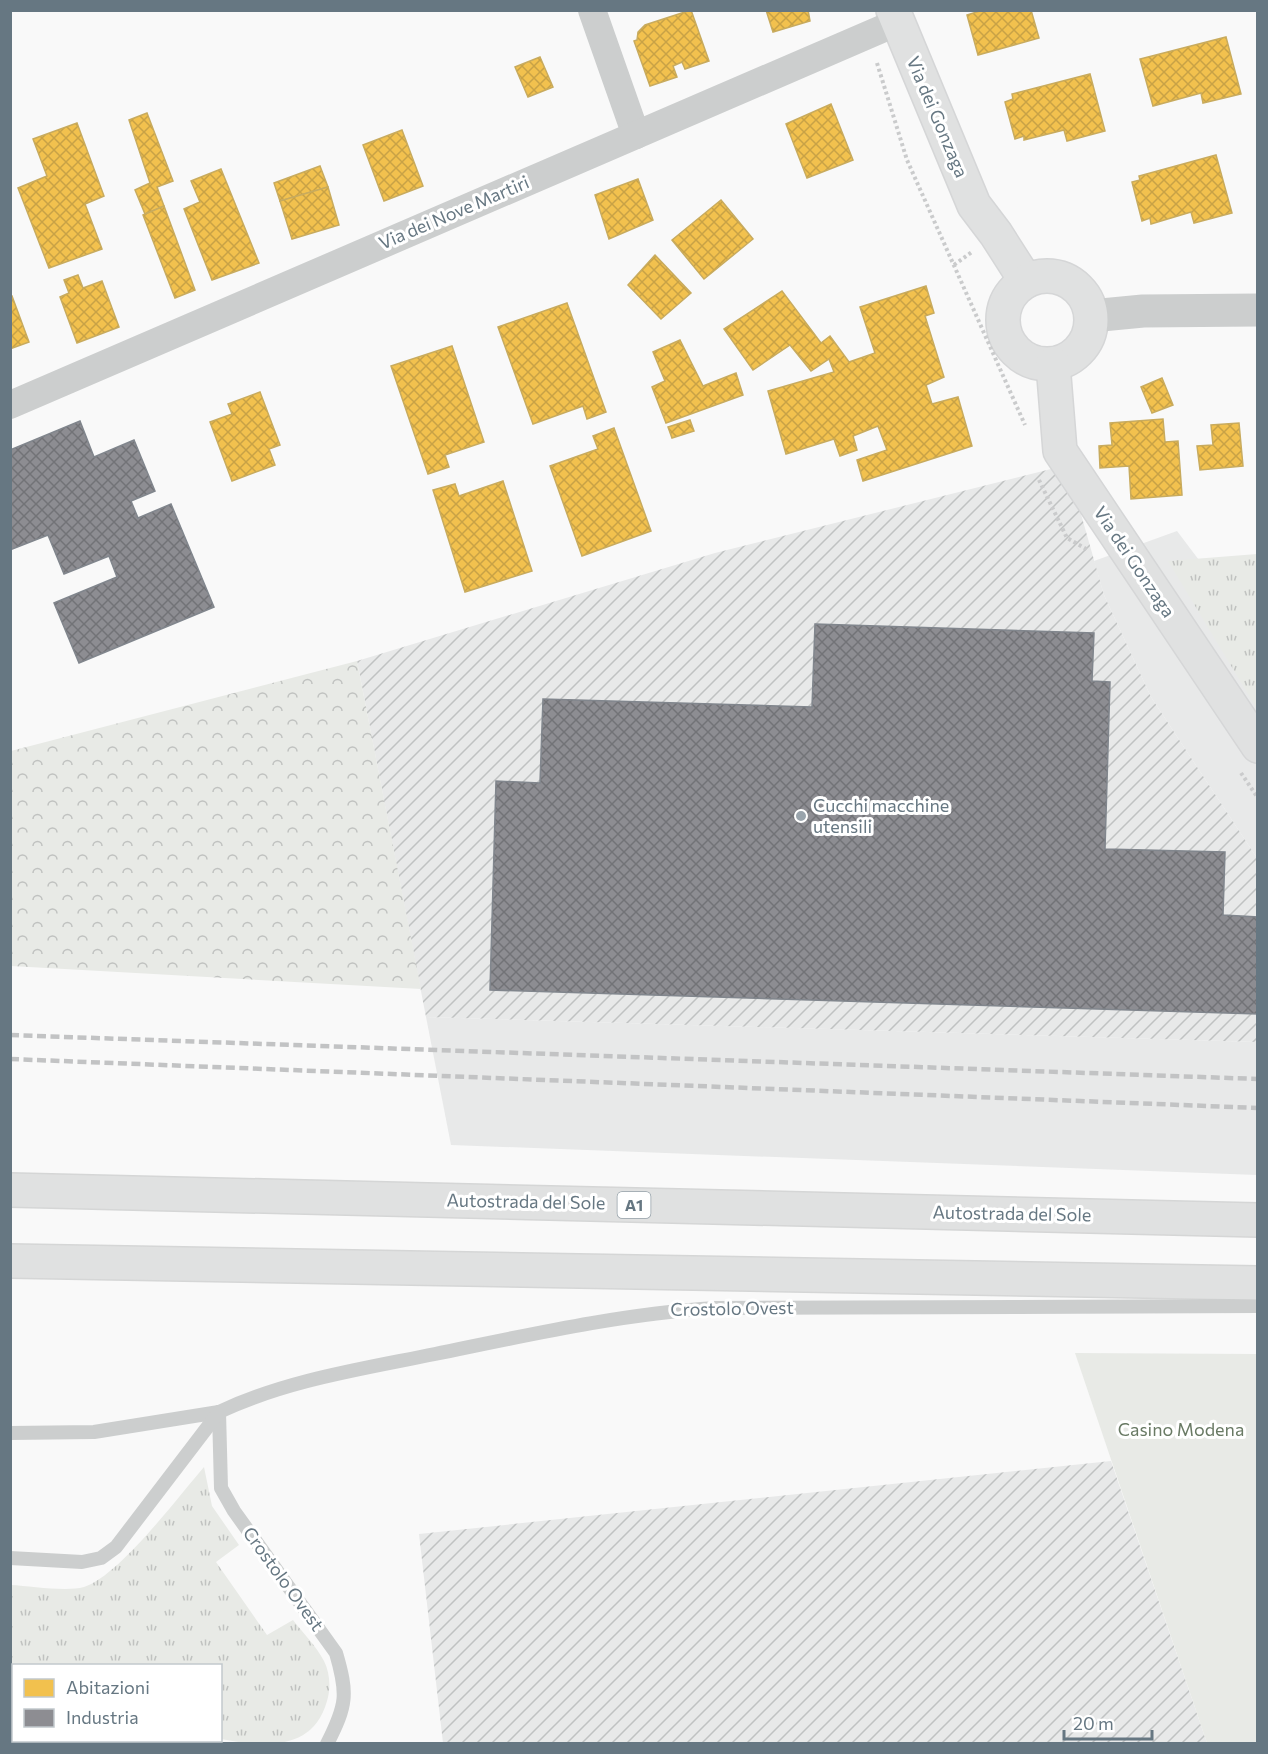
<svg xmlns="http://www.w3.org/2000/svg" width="1268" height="1754" viewBox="0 0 1268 1754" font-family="Commissioner,sans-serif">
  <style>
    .built { fill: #e8e9e9 }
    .industrial { fill: url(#industrial-furrows) }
    .grass { fill: url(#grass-tufts) }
    .forest { fill: url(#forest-crowns) }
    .garden { fill: #e8eae6 }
    .homes { fill: url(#homes-cross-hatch); stroke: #c8ab5e; stroke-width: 1.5 }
    .industry { fill: url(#industry-cross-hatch); stroke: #81868d; stroke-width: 1.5 }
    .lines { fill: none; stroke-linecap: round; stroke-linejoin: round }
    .secondary-casing { stroke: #d5d6d7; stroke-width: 36 }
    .motorway-casing { stroke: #d5d6d6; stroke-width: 36 }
    .path { stroke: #cacbcc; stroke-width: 4; stroke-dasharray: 3 3; stroke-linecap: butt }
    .service { stroke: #cccece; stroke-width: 14 }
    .minor { stroke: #cccece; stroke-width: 28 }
    .tertiary { stroke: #cccece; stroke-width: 33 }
    .secondary { stroke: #e0e1e1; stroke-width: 33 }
    .motorway { stroke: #e0e1e1; stroke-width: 33 }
    .rail { stroke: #c2c3c4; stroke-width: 4.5; stroke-dasharray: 9 4.5; stroke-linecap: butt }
    .poi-dot { fill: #99a4ac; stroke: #fff; stroke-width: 2 }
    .labels { text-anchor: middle; stroke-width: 6; stroke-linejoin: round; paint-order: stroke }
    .shield { fill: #fff; stroke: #94a0a8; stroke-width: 1.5 }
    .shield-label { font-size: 16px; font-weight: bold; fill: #667782 }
    .street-label { font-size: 18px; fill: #667782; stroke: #fff }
    .poi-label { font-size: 18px; fill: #667782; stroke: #fff; text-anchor: start }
    .park-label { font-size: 18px; fill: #697a64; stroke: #fff }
  </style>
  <defs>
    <pattern id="industrial-furrows" width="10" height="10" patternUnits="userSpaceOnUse" patternTransform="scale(1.5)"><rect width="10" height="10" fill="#e8e9e9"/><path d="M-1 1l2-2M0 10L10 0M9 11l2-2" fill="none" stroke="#c0c2c2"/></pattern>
    <pattern id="grass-tufts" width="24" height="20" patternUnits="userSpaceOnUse" patternTransform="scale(1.5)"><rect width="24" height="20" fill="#e8eae6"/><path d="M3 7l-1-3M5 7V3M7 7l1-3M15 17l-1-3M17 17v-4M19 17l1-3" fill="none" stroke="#c0c2c0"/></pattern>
    <pattern id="forest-crowns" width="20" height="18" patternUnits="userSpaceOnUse" patternTransform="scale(1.5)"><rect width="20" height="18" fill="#e8eae6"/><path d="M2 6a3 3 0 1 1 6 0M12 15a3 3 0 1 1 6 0" fill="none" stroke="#c0c2c0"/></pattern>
    <pattern id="homes-cross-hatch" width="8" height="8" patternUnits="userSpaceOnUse" patternTransform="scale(1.5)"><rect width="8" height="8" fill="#f2c14e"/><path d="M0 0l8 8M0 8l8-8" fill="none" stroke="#c8a246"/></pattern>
    <pattern id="industry-cross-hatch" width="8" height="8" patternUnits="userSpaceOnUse" patternTransform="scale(1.5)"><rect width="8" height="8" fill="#8d8d92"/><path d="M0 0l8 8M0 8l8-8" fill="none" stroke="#727377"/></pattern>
  </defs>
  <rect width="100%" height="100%" fill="#f9f9f9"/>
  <g class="built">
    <polygon points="1177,531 1245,621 1257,631 1257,858 1151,697 1104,595 1094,561"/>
    <polygon points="426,1017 1257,1042 1257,1175 451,1145"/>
  </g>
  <g class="industrial">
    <polygon points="1067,465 1104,595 1151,697 1257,858 1257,1042 426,1017 357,661 715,553"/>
    <polygon points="1111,1461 1207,1743 443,1743 419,1534"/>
  </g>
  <g class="grass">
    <polygon points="1257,554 1258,554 1257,709 1168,561"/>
    <path d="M204 1467 212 1506 239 1545 216 1562 267 1635 293 1620C303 1633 316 1646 324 1661 330 1673 331 1688 327 1701 313 1752 263 1747 221 1739L220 1666H14L13 1669 11 1668V1585C30 1586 66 1592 84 1587 119 1576 178 1497 204 1467Z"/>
  </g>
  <polygon class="forest" points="357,661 421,989 11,966 11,751"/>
  <polygon class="garden" points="1075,1353 1257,1354 1257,1743 1207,1743"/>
  <g class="homes">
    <polygon points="691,10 709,61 685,69 682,62 673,66 677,77 650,86 634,41 637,40 638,32 645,25"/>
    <polygon points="766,10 808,10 810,21 773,32"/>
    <polygon points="983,10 1031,10 1039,38 978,55 967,15"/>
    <polygon points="1226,37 1241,94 1203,103 1201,93 1153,106 1140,59"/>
    <polygon points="540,57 553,87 528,97 515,67"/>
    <polygon points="1090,74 1105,131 1067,141 1064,130 1024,140 1024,136 1015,139 1005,102 1013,99 1012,94"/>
    <polygon points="831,104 853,160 807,178 786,124"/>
    <polygon points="147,113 173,181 157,187 164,206 145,214 135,190 150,183 129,120"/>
    <polygon points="77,123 104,196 85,204 102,249 49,268 18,188 47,176 33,139"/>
    <polygon points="402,130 423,186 384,201 363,145"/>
    <polygon points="1216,155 1232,213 1194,223 1191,212 1151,224 1150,218 1142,221 1132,182 1140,180 1139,176"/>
    <polygon points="320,166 328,187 280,201 274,183"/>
    <polygon points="221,169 259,263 212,280 184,209 200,202 191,181"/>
    <polygon points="638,179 653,220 609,239 595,195"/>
    <polygon points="328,187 339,225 292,239 280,201"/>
    <polygon points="721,200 753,239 704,279 672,240"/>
    <polygon points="164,206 195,290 175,298 143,215"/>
    <polygon points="655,255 691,293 661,319 628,285"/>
    <polygon points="78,275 83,288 102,281 119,327 77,343 60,297 69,293 64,280"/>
    <polygon points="926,286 934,313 925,316 944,377 926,385 932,404 958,397 972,446 863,481 857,460 887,450 878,426 853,436 857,450 840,456 834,439 786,454 768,391 834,372 829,359 811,371 790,345 753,370 724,329 782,291 821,343 830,336 849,362 875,353 860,307"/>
    <polygon points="12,296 29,342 10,349 10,297"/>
    <polygon points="567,303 606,412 587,419 583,406 533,424 498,327"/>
    <polygon points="680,340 703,386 736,373 743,395 666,423 652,387 665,381 653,352"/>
    <polygon points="452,346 484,442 445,455 449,467 428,474 391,366"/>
    <polygon points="1162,378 1173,405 1152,413 1141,387"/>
    <polygon points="260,392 280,445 269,449 275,465 232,481 210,422 232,414 228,404"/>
    <polygon points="1163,419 1165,442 1178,441 1182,495 1131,499 1129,466 1100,468 1099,446 1112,445 1110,423"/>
    <polygon points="690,420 694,431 672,438 668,427"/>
    <polygon points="1239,423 1243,466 1200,470 1197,446 1213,445 1211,425"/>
    <polygon points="614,428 651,531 582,556 550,466 598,449 593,436"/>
    <polygon points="503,481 532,571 465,592 433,490 455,484 459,496"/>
  </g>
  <g class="industry">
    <polygon points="80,421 94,457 134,440 155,491 131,501 138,518 171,504 214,607 79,663 54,603 117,577 109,556 64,574 48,535 10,550 10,450"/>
    <polygon points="815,624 1094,633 1092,681 1110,682 1105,849 1225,852 1223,915 1258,917 1258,1014 490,990 496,781 540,783 543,699 812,707"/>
  </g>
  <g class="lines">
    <g class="secondary-casing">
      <g id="secondary">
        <polyline points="893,10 974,205 996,234 1026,281"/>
        <circle cx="1047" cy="320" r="44"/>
        <polyline points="1053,364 1060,451 1258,746"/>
      </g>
    </g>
    <g class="motorway-casing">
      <g id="motorway">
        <polyline points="10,1190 1258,1220"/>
        <polyline points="10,1261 1258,1283"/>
      </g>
    </g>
    <g class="path">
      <polyline points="877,63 907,160 1025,425"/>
      <polyline points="954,265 972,252"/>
      <polyline points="1039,480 1067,538 1088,550"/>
      <polyline points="1241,773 1258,798"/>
    </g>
    <g class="service">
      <path d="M219 1412 221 1488 234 1511 336 1653C348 1694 347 1705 327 1744"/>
      <polyline points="10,1433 94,1432 219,1412"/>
      <path d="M10 1558 82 1562 101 1558 116 1547 219 1412C287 1380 362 1369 435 1354 528 1335 620 1314 715 1308L1258 1306"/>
      <polyline points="10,1705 14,1705"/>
      <polyline points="168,1740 182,1744"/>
    </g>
    <g class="minor">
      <polyline points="592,10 636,135"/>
      <polyline points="10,405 898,22"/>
    </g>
    <polyline class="tertiary" points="1091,316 1143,311 1258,310"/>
    <use href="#secondary" class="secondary"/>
    <use href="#motorway" class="motorway"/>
    <g class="rail">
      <polyline points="10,1035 1258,1079"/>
      <polyline points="10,1059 1258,1108"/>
    </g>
  </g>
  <circle class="poi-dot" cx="801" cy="816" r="6"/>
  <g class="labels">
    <rect class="shield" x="617.5" y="1192" width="33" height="26" rx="4.5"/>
    <g class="shield-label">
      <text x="634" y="1211">A1</text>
    </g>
    <g class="street-label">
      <text transform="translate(937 117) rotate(67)" y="6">Via dei Gonzaga</text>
      <text transform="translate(454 213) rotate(-23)" y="6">Via dei Nove Martiri</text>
      <text transform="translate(1134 562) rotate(56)" y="6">Via dei Gonzaga</text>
      <text transform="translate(526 1202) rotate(1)" y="6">Autostrada del Sole</text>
      <text transform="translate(1012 1214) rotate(1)" y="6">Autostrada del Sole</text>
      <text transform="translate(732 1309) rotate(-1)" y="6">Crostolo Ovest</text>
      <text transform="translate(283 1579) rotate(54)" y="6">Crostolo Ovest</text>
    </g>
    <g class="poi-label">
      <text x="813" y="812">Cucchi macchine<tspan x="813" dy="21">utensili</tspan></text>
    </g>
    <g class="park-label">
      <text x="1181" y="1436">Casino Modena</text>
    </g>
  </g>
  <rect width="1268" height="1754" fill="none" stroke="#667782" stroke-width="24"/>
  <rect x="12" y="1664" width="210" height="78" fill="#ffffff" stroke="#c2c9cd" stroke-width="1.5"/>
  <rect x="24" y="1679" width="30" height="18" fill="#f2c14e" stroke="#c2c9cd" stroke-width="1.5"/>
  <text x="66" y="1694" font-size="18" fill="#667782">Abitazioni</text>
  <rect x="24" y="1709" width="30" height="18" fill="#8d8d92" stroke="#c2c9cd" stroke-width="1.5"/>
  <text x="66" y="1724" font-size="18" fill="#667782">Industria</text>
  <path d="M1064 1730v9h88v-9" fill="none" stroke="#667782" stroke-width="3"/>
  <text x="1073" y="1730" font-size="18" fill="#667782" stroke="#ffffff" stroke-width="4.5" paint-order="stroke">20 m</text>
</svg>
